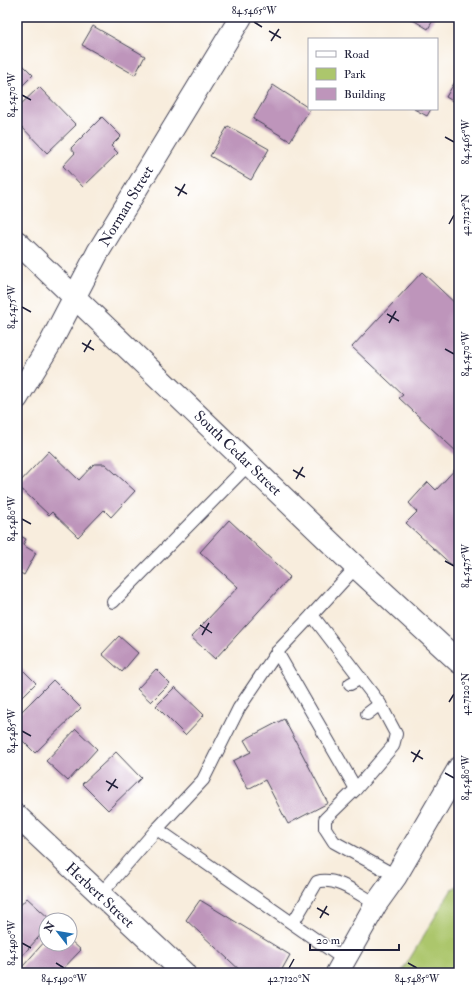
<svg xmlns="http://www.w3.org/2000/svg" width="476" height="990" viewBox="0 0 476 990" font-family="'IM FELL Double Pica',serif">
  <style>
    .green { fill: #acc66c; stroke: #677454 }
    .building { fill: #be95bb }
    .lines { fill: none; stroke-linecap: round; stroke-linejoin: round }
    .service-casing { stroke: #424053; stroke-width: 14 }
    .minor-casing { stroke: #424053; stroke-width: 24 }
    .tertiary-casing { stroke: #424053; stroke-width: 24 }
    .primary-casing { stroke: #424053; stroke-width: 24 }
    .service { stroke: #fff; stroke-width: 12 }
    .minor { stroke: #fff; stroke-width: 22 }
    .tertiary { stroke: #fff; stroke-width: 22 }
    .primary { stroke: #fff; stroke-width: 22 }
    .ticks { fill: none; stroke: #22223b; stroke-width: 1.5 }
    .labels { text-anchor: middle; stroke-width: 3; stroke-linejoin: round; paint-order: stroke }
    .street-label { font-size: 15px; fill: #22223b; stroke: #fff }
    .neatline { fill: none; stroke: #22223b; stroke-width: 1.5 }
    .ticks-label { font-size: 10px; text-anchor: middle; fill: #22223b }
  </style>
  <rect width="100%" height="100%" fill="#fff"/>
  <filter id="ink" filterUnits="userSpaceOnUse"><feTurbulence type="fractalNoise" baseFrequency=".025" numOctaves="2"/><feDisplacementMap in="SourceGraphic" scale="8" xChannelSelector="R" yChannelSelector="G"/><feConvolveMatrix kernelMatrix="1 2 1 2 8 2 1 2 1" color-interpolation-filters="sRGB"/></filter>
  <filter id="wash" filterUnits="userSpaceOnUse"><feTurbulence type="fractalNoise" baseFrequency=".012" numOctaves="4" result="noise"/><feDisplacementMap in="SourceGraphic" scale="16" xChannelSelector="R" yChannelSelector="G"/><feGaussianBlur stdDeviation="0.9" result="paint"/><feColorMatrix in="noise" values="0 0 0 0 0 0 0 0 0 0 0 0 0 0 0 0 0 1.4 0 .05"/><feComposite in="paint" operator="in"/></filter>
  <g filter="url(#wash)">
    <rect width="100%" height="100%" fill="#f8eddd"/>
    <polygon class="green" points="459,885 459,973 401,973 452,889"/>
    <g id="blocks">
      <g class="building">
        <polygon points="408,17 435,17 428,29"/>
        <polygon points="93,26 145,56 135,75 82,45"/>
        <polygon points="17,59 33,75 17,91"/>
        <polygon points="459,75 459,105 446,97"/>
        <polygon points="273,85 310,109 290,141 253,119"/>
        <polygon points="39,87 76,125 47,153 17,122 17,108"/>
        <polygon points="414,109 431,109 427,116"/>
        <polygon points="102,117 121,136 111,146 118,153 83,187 63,166 75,153 71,148"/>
        <polygon points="228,126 269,149 251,180 210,156"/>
        <polygon points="422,272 459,307 459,454 399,398 403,395 352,347"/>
        <polygon points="49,451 79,480 94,464 105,464 135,491 111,517 104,510 78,537 52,512 49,515 17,485"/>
        <polygon points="459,465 459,568 457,570 406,523 417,512 409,503 428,482 436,490"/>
        <polygon points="229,520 290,577 215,659 191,637 238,587 200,552"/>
        <polygon points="17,534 26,539 23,545 36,553 24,575 17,571"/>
        <polygon points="119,636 138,653 122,672 102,654"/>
        <polygon points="17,664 36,683 17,702"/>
        <polygon points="156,669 170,683 151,702 137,689"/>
        <polygon points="53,680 81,708 35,753 17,735 17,716"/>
        <polygon points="175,687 204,715 185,735 156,706"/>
        <polygon points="284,719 328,803 288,824 265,780 248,789 233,761 251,752 244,740"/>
        <polygon points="76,729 97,749 68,781 46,761"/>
        <polygon points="116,752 141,778 108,810 82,784"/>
        <polygon points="27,898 51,920 46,920 46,929 20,958 17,955 17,909"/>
        <polygon points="200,900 290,955 280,973 243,973 186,920"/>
        <polygon points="46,940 46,944 70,944 70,940 81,950 59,973 17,973"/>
      </g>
    </g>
  </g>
  <g filter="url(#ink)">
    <use href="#blocks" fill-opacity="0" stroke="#424053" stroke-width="1"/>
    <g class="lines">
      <g class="service-casing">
        <g id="service">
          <polyline points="113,602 249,464"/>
          <polyline points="312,615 356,567"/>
          <polyline points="277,652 356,789"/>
          <polyline points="350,684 361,678"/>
          <polyline points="367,714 380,704"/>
          <polyline points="157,829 345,960"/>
          <polyline points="100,895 157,829 203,780 239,708 277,652 312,615 380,704 396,734 393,746 356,789 325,819 325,828 334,842 396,876"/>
          <path d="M293 923 317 882C336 876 360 895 376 904"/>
        </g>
      </g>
      <g class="minor-casing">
        <g id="minor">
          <polyline points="17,398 50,344 98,252 241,17"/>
          <polyline points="17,816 184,973"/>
        </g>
      </g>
      <g class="tertiary-casing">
        <polyline id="tertiary" points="337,973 376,904 396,876 459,768"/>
      </g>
      <g class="primary-casing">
        <polyline id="primary" points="17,242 356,567 459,662"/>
      </g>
      <use href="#service" class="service"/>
      <use href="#minor" class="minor"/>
      <use href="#tertiary" class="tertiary"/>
      <use href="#primary" class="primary"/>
    </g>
  </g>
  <path class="ticks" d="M254 22 262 27M269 31 281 38M271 41 279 29M22 95 31 100M445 137 454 142M175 187 187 194M178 196 185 184M449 224 454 215M22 307 31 312M387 314 399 321M389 323 396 311M82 343 94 350M445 349 454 354M84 352 91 340M293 470 305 477M296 479 303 467M22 519 31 524M445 561 454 566M200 625 212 633M202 635 209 623M449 702 454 694M22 731 31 736M411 752 423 759M413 762 420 750M445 773 454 778M106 781 118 788M108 791 116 779M317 908 329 915M320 918 327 906M22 943 31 948M56 963 64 968M408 963 417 968M289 968 294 959"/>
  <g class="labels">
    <g class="street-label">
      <text transform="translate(126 206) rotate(-59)" y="5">Norman Street</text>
      <text transform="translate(238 453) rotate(44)" y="5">South Cedar Street</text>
      <text transform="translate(100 895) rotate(43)" y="5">Herbert Street</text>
    </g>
  </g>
  <rect width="476" height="990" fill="none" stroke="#fff" stroke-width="44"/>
  <rect x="308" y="38" width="130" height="72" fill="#ffffff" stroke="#a7a7b1"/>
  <rect x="316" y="51" width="20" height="6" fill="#ffffff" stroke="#a7a7b1"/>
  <text x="344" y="58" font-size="12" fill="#22223b">Road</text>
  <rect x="316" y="68" width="20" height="12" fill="#acc66c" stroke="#a7a7b1"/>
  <text x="344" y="78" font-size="12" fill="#22223b">Park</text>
  <rect x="316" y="88" width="20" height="12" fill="#be95bb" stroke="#a7a7b1"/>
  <text x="344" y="98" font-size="12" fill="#22223b">Building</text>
  <g transform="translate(58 932) rotate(301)"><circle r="19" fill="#ffffff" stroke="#a7a7b1"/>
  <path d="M0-3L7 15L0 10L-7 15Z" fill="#1f6fb2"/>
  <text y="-6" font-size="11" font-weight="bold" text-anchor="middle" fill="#22223b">N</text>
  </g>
  <path d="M310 944v6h89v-6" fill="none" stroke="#22223b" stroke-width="2"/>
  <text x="316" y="944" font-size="12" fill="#22223b" stroke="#ffffff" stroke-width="3" paint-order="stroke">20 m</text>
  <rect x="22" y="22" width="432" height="946" class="neatline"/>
  <g class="ticks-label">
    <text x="254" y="14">84.5465°W</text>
    <text transform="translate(11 95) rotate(-90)" y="4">84.5470°W</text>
    <text transform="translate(465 142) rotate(-90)" y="4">84.5465°W</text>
    <text transform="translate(465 215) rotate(-90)" y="4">42.7125°N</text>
    <text transform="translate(11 307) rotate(-90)" y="4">84.5475°W</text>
    <text transform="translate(465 354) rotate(-90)" y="4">84.5470°W</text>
    <text transform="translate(11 519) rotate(-90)" y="4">84.5480°W</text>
    <text transform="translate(465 566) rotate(-90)" y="4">84.5475°W</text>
    <text transform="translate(465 694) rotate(-90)" y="4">42.7120°N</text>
    <text transform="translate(11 731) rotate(-90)" y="4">84.5485°W</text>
    <text transform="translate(465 778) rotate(-90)" y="4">84.5480°W</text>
    <text transform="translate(11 943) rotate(-90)" y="4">84.5490°W</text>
    <text x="64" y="982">84.5490°W</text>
    <text x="289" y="982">42.7120°N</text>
    <text x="417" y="982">84.5485°W</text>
  </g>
</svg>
